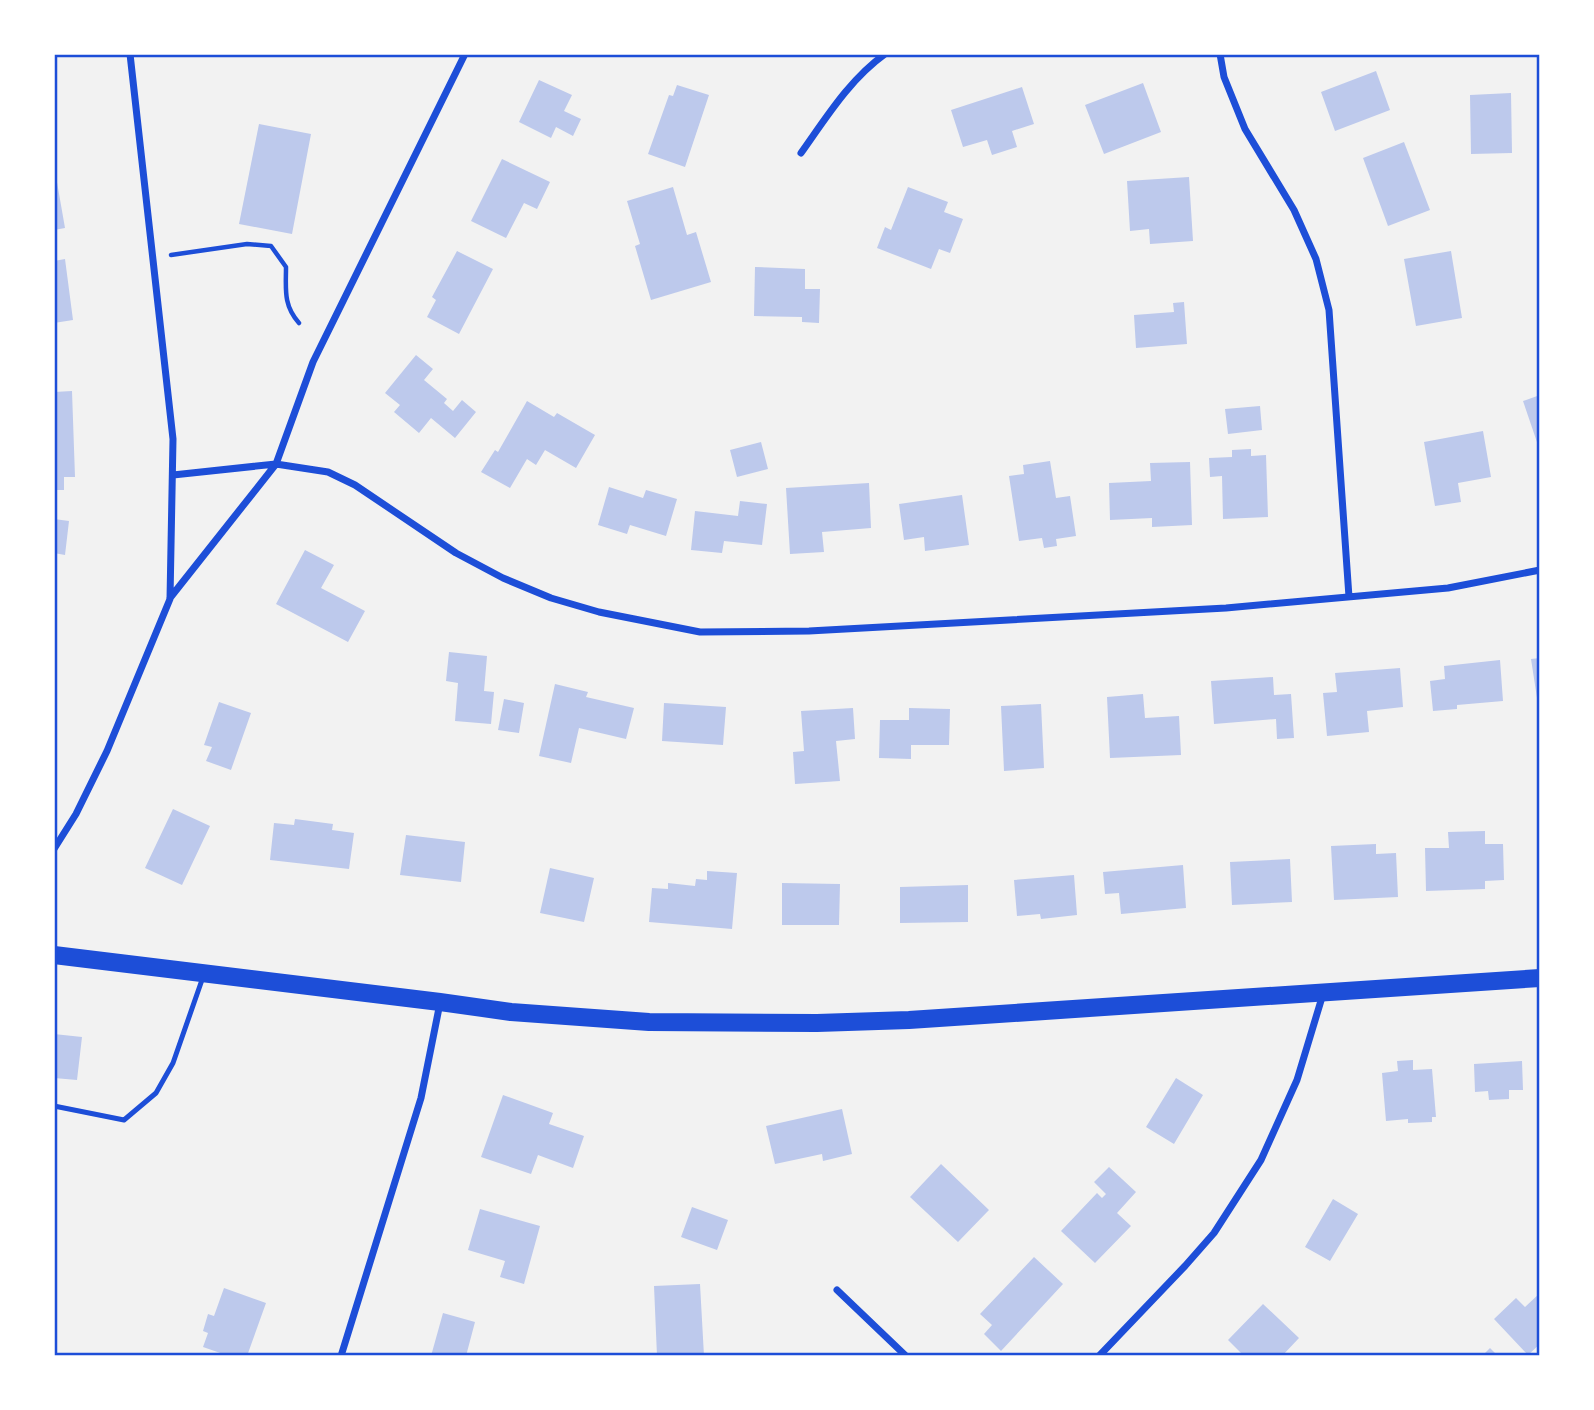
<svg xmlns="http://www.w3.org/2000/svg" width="1594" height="1410" viewBox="0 0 1594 1410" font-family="Arial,sans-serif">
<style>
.building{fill:#bdc9ec}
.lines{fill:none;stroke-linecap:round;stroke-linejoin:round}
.path{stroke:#1d4ed8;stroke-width:4.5}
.service{stroke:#1d4ed8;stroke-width:5}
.minor{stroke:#1d4ed8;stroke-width:7}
.primary{stroke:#1d4ed8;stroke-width:18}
.neatline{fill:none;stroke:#1d4ed8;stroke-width:2.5}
</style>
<rect width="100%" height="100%" fill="#f2f2f2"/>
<path class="building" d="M 1376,71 L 1390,110 L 1335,131 L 1321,92 Z
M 539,80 L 572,95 L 564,111 L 581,119 L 573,136 L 556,127 L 551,138 L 519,122 Z
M 1143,83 L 1161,132 L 1104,154 L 1085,105 Z
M 677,85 L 709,95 L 685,167 L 648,154 L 669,95 L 673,96 Z
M 1022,87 L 1034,124 L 1012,131 L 1017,147 L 992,155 L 987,140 L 963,147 L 951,110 Z
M 1511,93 L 1512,153 L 1471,154 L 1470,95 Z
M 259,124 L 311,134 L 292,234 L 239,224 Z
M 1404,142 L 1430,210 L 1388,226 L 1363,158 Z
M 502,159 L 550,182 L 537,209 L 524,203 L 506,238 L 471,221 Z
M 54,165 L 65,228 L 54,230 Z
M 1189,177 L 1193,241 L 1150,244 L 1149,229 L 1130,231 L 1127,181 Z
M 673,187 L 687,235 L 696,232 L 711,282 L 651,300 L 635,246 L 640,244 L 627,201 Z
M 908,187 L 948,202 L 944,212 L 963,219 L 950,253 L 939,249 L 931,269 L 877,248 L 885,227 L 891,230 Z
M 457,251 L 493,269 L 459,334 L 427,317 L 436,300 L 432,297 Z
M 1451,251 L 1462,318 L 1416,326 L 1404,259 Z
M 65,259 L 73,320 L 54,323 L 54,261 Z
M 755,267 L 805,269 L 805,289 L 820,289 L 819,323 L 802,322 L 802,317 L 754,316 Z
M 1184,302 L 1187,344 L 1136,348 L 1134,315 L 1174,312 L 1173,303 Z
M 416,355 L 433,369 L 424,380 L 447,399 L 444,403 L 453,411 L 462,400 L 476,412 L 455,438 L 431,418 L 419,433 L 394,412 L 400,405 L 385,393 Z
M 72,391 L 75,477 L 64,477 L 64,490 L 54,490 L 54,392 Z
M 1540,395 L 1540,448 L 1539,448 L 1523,401 Z
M 527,401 L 554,417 L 557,413 L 595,435 L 576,468 L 545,450 L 536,465 L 527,459 L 510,488 L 481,472 L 495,450 L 498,452 Z
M 1260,406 L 1262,430 L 1228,434 L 1225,409 Z
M 1483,431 L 1491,477 L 1458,483 L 1461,502 L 1435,506 L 1424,442 Z
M 761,442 L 768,469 L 737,477 L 730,450 Z
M 1251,449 L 1251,456 L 1266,455 L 1268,517 L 1223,519 L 1222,476 L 1210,477 L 1209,458 L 1232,457 L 1232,450 Z
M 1050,461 L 1056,498 L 1070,496 L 1076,536 L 1056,539 L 1057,546 L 1044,548 L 1042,538 L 1019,541 L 1009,476 L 1024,474 L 1023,465 Z
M 1190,462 L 1192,525 L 1152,527 L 1152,518 L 1110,520 L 1109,483 L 1151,481 L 1150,463 Z
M 869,483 L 871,528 L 822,532 L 824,552 L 790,554 L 786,488 Z
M 609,487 L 643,498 L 646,490 L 677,499 L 666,536 L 630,525 L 627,534 L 598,525 Z
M 962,495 L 969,545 L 925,551 L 924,537 L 904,540 L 899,504 Z
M 740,501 L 767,504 L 762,545 L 724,541 L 722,553 L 691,550 L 695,511 L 738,516 Z
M 54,519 L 69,521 L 65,555 L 54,553 Z
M 305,550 L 334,565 L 321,588 L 365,611 L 348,642 L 276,604 Z
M 449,652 L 487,656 L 484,691 L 494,692 L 491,724 L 455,721 L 458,683 L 446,681 Z
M 1540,658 L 1540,698 L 1537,698 L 1531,659 Z
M 1500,660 L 1503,701 L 1457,705 L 1457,709 L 1433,711 L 1430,681 L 1445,679 L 1444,666 Z
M 1400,668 L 1403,707 L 1367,711 L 1369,732 L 1327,736 L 1323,693 L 1337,692 L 1335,673 Z
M 1273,677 L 1274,695 L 1291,694 L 1294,738 L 1277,739 L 1276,719 L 1214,724 L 1211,681 Z
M 555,684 L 588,692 L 586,697 L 634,708 L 626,739 L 579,728 L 571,763 L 539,756 Z
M 1143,694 L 1145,718 L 1179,716 L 1181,755 L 1110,758 L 1107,697 Z
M 504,699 L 524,703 L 519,733 L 498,730 Z
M 219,702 L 251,713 L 231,770 L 206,761 L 212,747 L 204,745 Z
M 664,703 L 726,707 L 723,745 L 662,741 Z
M 1041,704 L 1044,768 L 1004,771 L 1001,706 Z
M 853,708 L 855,739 L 836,741 L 840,781 L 795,784 L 793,752 L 804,751 L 801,711 Z
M 909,708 L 950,709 L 949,745 L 911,745 L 911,759 L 879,758 L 880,720 L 909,720 Z
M 173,809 L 210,826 L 182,885 L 145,868 Z
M 295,819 L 333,824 L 332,830 L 354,833 L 349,869 L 270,860 L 274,823 L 294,825 Z
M 1485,831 L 1485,844 L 1503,844 L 1504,880 L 1485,881 L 1485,889 L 1426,891 L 1425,848 L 1449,848 L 1448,832 Z
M 406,835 L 465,842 L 461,882 L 400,875 Z
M 1376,844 L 1376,854 L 1396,853 L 1398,897 L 1334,900 L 1331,846 Z
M 1290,859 L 1292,902 L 1232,905 L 1230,862 Z
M 1183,865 L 1186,908 L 1121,914 L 1119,893 L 1105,894 L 1103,872 Z
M 550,868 L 594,878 L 584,922 L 540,913 Z
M 707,871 L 737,873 L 732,929 L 649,922 L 652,888 L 668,889 L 668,883 L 695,886 L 696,879 L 707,880 Z
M 1074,875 L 1077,915 L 1041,919 L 1040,914 L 1017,916 L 1014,880 Z
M 782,883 L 840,884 L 839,925 L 782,925 Z
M 968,885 L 968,922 L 900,923 L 900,887 Z
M 54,1034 L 82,1037 L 77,1080 L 54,1078 Z
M 1413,1060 L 1413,1070 L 1432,1069 L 1436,1117 L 1432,1117 L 1432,1122 L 1408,1123 L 1408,1119 L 1386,1121 L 1382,1073 L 1398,1071 L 1397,1061 Z
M 1522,1061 L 1523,1090 L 1509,1090 L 1509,1099 L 1489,1100 L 1488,1091 L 1475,1092 L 1474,1064 Z
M 1176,1078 L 1203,1095 L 1174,1144 L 1146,1127 Z
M 503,1095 L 553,1113 L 549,1124 L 584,1136 L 573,1168 L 538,1155 L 531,1174 L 481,1157 Z
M 842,1109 L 852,1154 L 823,1161 L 822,1154 L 775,1164 L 766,1126 Z
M 941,1164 L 989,1210 L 958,1242 L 910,1197 Z
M 1109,1167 L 1136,1192 L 1117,1213 L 1131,1226 L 1095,1263 L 1061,1231 L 1097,1193 L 1102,1198 L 1106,1194 L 1094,1182 Z
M 1333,1199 L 1358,1214 L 1330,1261 L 1305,1247 Z
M 692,1207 L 728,1220 L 717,1250 L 681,1237 Z
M 480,1209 L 540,1226 L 524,1284 L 500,1277 L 505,1261 L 468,1250 Z
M 1034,1257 L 1063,1284 L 1001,1351 L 984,1334 L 992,1325 L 980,1314 Z
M 700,1284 L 704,1356 L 657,1356 L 654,1286 Z
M 224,1288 L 266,1303 L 247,1356 L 229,1356 L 203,1347 L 208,1333 L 203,1331 L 208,1314 L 214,1316 Z
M 1540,1293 L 1540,1344 L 1528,1355 L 1494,1319 L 1516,1298 L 1525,1307 Z
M 1263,1304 L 1299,1338 L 1282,1356 L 1244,1356 L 1228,1340 Z
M 443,1313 L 475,1322 L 466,1356 L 431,1356 Z
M 1490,1348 L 1498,1356 L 1482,1356 Z"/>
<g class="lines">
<path class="path" d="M 171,255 L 247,244 L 271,246 L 286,267 C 286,289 283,305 299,323"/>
<path class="service" d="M 54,1106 L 124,1120 L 156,1093 L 173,1063 L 203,977"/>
<path class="minor" d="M 1220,54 L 1224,77 L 1245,129 L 1294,210 L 1316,259 L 1329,310 L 1349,597
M 801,153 C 826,118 849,80 885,54
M 173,475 L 276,464 L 328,472 L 355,485 L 456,553 L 503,578 L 551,598 L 599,612 L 700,632 L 809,631 L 1226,608 L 1448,588 L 1540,570
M 170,598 L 276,464 L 313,362 L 465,54
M 54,849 L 76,814 L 107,751 L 170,599 L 173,439 L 130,54
M 837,1290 L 906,1356
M 341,1356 L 421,1098 L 440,1003
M 1099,1356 L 1185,1266 L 1214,1233 L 1261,1160 L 1297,1080 L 1323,994"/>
<path class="primary" d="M 54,955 L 440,1002 L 511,1012 L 649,1022 L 817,1023 L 909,1020 L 1540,978"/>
</g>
<rect width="1594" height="1410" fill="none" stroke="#ffffff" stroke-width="112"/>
<rect x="56" y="56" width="1482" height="1298" class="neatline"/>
</svg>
